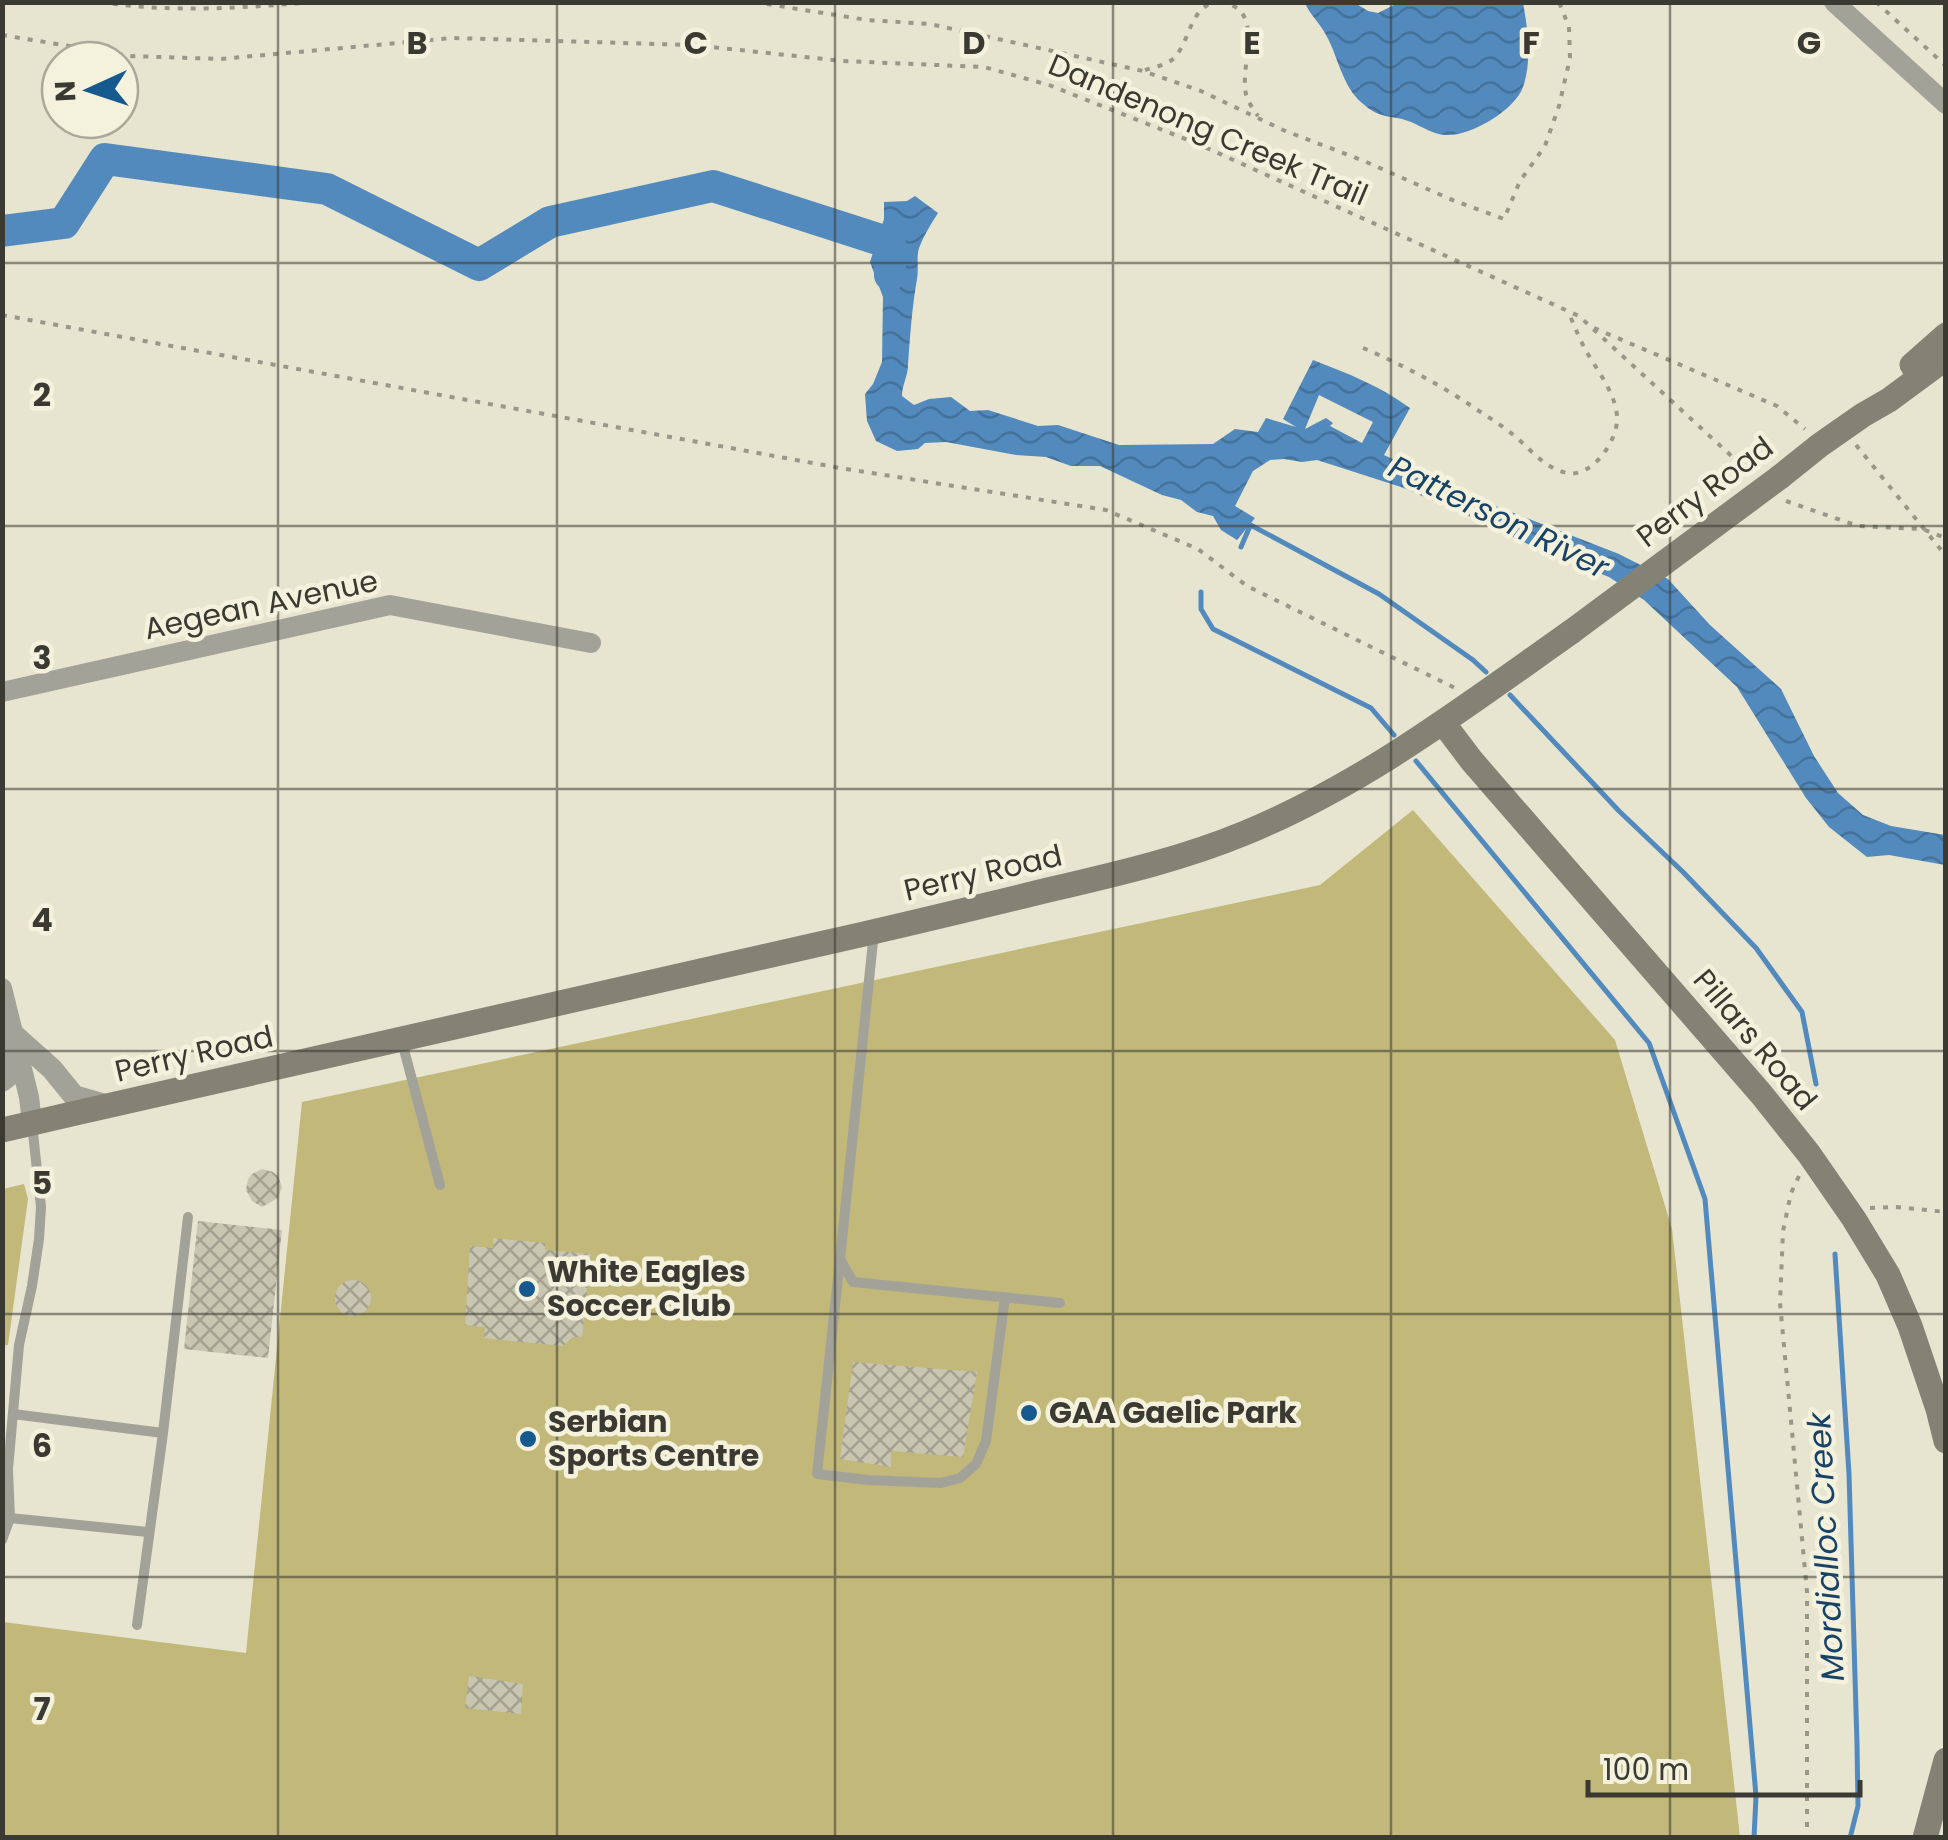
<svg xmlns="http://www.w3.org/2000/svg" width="1948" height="1840" viewBox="0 0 1948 1840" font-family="Poppins,sans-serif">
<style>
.green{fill:#c1b87a}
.water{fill:url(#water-waves);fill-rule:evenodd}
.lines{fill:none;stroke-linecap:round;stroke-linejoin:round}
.stream{stroke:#528abd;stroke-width:5}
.river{stroke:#528abd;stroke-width:32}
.building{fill:url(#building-cross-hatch)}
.path{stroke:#999788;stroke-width:4;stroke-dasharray:5 8;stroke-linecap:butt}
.service{stroke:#a3a299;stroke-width:10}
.minor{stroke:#a3a299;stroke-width:20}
.tertiary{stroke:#a3a299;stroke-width:22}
.secondary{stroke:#838275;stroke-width:25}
.secondary-bridge{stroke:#838275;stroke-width:25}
.grid{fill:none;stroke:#3b3a32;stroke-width:2.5;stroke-opacity:0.55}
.poi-dot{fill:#16598e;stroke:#f4f1dd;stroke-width:4}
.labels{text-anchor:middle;stroke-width:9;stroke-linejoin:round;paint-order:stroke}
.street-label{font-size:30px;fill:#3b3a32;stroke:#f4f1dd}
.poi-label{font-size:30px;font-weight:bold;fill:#3b3a32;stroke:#f4f1dd;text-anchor:start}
.water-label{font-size:32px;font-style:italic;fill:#194366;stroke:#f4f1dd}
.grid-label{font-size:32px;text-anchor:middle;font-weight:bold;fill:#3b3a32;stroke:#f4f1dd;stroke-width:9;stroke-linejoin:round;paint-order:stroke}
</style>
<defs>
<pattern id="water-waves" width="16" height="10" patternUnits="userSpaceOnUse" patternTransform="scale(2.5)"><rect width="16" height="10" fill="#528abd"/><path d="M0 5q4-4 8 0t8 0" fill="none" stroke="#45729a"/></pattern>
<pattern id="building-cross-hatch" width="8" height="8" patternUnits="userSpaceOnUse" patternTransform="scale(2.5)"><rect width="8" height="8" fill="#c8c5b1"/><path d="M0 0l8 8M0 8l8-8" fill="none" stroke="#a4a191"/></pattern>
</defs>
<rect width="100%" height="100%" fill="#e7e4d0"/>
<path class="green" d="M 1413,810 L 1615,1040 L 1672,1229 L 1740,1837 L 3,1838 L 3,1622 L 246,1653 L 302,1102 L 1320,885 Z
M 24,1184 L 28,1199 L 8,1345 L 3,1345 L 3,1189 Z"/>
<path class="water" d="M 1305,3 L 1355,3 L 1368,11 L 1378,13 L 1398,3 L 1523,3 C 1528,29 1532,62 1523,87 C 1515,110 1471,136 1447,135 C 1434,135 1423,127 1411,122 C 1392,114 1382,121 1362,103 C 1342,86 1338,56 1326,35 C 1320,23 1310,15 1305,3 Z
M 915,196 L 938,213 C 931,224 924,235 919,248 C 916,258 919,269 917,279 C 912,307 910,337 908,365 C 908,376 902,385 902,396 L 914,405 L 929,399 L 951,397 L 970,411 L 988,410 L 1038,426 L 1058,425 L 1119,445 L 1213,444 L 1235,429 L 1258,432 L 1266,418 L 1296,427 L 1283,419 L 1313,360 C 1347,373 1380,386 1410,408 L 1384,455 L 1475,498 L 1619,554 L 1668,579 L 1710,625 L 1781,689 L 1814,756 L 1838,793 L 1863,815 L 1891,826 L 1945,835 L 1945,865 L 1889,855 L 1867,857 L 1829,827 L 1806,798 L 1737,687 L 1644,600 L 1609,577 L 1532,546 L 1469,516 L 1401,487 L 1317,460 L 1302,462 L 1284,459 L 1270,460 L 1253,471 L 1235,506 L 1255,518 L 1237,540 L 1221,530 L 1213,516 L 1197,512 L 1181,500 L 1162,495 L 1100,466 L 1071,466 L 1046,457 L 1016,455 L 946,442 L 925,443 L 918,449 L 897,451 L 876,441 L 867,421 L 865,394 L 873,384 L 882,362 L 883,297 L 870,262 L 884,219 L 884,202 L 907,201 ZM 1319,395 L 1373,422 L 1362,443 L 1330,426 L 1333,423 L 1326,418 L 1305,429 Z"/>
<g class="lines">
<path class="stream" d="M 1245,522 L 1379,594 L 1473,660 L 1486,672
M 1241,547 L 1250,526
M 1201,592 L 1201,609 L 1213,629 L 1371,708 L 1394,735
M 1510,695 L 1619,811 L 1683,872 L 1756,948 L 1802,1012 L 1816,1084
M 1416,761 L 1649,1043 L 1705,1199 L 1756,1796 L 1754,1838
M 1835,1254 L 1849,1474 L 1857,1744 L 1858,1806 L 1850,1838"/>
<path class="river" d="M 2,231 L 64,223 L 105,159 L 327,189 L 479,265 L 550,222 L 713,186 L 890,243 L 890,275"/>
</g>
<path class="building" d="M 262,1169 L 273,1172 L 278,1176 L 282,1187 L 278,1198 L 262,1207 L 252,1201 L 246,1190 L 248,1179 L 252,1174 Z
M 198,1221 L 282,1230 L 268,1358 L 184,1349 Z
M 493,1238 L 545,1243 L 545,1250 L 591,1254 L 582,1337 L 573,1337 L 563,1346 L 532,1343 L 484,1338 L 485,1327 L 465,1325 L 470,1246 L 493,1248 Z
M335 1298a18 18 0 1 1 36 0a18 18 0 1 1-36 0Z
M 853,1362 L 977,1372 L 963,1457 L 891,1451 L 891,1467 L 840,1459 Z
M 469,1676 L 523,1684 L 521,1714 L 465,1708 Z"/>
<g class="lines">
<path class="path" d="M 100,2 C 171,13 243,8 314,2
M 754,2 L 867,20 L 930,24 L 1143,71 L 1201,91 L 1283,130 L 1364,161 L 1450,199 L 1504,219 L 1520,181 L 1545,146 L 1559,106 L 1570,58 L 1569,27 L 1559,2
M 1220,2 C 1264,8 1243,56 1245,86 C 1245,98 1251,106 1258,116
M 1876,2 L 1946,66
M 2,35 L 130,56 L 220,59 L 453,38 L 692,45 L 843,61 L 984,67 L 1049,85 L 1198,144 L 1579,316 L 1751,474
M 1145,70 C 1155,67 1167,65 1174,58 C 1191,40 1189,8 1216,2
M 2,315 L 840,468 L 1106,510 L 1198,549 L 1247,586 L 1455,688
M 1594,328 L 1777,406 L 1805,429
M 1363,348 C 1403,365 1443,386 1479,411 C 1490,418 1501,425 1511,433 C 1529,447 1543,468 1567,473 C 1592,478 1619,440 1617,416 C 1615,391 1595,368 1584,347 C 1578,335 1573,323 1568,311
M 1856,445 L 1946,556
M 1786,501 L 1858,526 L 1922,529 L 1946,538
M 1799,1176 L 1791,1193 L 1783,1231 L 1780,1303 L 1807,1592 L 1807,1838
M 1870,1208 L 1896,1207 L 1946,1212"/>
<path class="service" d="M 874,932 L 840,1259 L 853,1282 L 1060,1303
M 402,1042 L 440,1185
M 840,1259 L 817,1474 L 868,1480 L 941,1483 L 960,1478 L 976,1464 L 986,1441 L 1005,1297
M 13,1414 L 163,1433
M 10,1518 L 148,1532
M 2,1540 L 10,1518 L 8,1469 L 19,1345 L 32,1286 L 39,1239 L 41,1207 L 32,1124
M 137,1625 L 163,1433 L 188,1217"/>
<path class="minor" d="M 1834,2 L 1946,104
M 2,692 L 390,605 L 591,643
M 2,988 L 29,1097 L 32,1123"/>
<path class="tertiary" d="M 14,1035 L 52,1069 L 74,1096 L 109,1106
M 2,1081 L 7,1077 L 14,1035"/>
<path class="secondary" d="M 1912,365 L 1946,335
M 1780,477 L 1820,445 L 1863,415 L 1889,400 L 1946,358
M 1444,724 L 1472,761 L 1762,1095 L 1809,1154 L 1854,1219 L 1888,1275 L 1910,1326 L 1938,1409 L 1946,1441
M 2,1130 C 279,1066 557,1006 833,941 C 904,925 974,908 1044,891 C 1112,875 1180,860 1245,833 C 1364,784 1466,706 1571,632
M 1925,1838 L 1946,1760"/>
<path class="secondary-bridge" d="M 1571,632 L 1780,477"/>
</g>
<path class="grid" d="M 278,2 L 278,1838M 557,2 L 557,1838M 835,2 L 835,1838M 1113,2 L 1113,1838M 1391,2 L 1391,1838M 1670,2 L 1670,1838M 2,263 L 1946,263M 2,526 L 1946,526M 2,789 L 1946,789M 2,1051 L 1946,1051M 2,1314 L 1946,1314M 2,1577 L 1946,1577"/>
<g class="poi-dot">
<circle cx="527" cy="1289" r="10"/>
<circle cx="1029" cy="1413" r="10"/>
<circle cx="528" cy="1439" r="10"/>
</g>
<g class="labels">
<g class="street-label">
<text transform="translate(1208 130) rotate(23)" y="10">Dandenong Creek Trail</text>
<text transform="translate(1705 492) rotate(-37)" y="10">Perry Road</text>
<text transform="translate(261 605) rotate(-12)" y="10">Aegean Avenue</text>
<text transform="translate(983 873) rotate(-13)" y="10">Perry Road</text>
<text transform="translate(1755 1040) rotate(50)" y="10">Pillars Road</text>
<text transform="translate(194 1054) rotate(-13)" y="10">Perry Road</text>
</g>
<g class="poi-label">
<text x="547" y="1282">White Eagles<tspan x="547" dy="34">Soccer Club</tspan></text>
<text x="1049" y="1423">GAA Gaelic Park</text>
<text x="548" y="1432">Serbian<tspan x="548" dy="34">Sports Centre</tspan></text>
</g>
<g class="water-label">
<text transform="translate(1499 517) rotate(26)" y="11">Patterson River</text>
<text transform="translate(1826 1547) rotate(-93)" y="11">Mordialloc Creek</text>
</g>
</g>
<g class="grid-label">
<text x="417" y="54">B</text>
<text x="696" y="54">C</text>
<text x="974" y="54">D</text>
<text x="1252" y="54">E</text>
<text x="1531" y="54">F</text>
<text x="1809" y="54">G</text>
<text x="42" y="406">2</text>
<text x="42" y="669">3</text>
<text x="42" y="931">4</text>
<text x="42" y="1194">5</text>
<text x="42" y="1457">6</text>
<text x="42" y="1720">7</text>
</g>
<rect width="1948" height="1840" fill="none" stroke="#3b3a32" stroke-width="10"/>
<g transform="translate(90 90) rotate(267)"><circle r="48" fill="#f4f1dd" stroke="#aaa899" stroke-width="2.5"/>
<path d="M0-8L18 38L0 25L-18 38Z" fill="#16598e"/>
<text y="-15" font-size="28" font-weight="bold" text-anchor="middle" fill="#3b3a32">N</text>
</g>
<path d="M1588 1780v15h272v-15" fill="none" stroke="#3b3a32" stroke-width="5"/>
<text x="1603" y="1780" font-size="30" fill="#3b3a32" stroke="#f4f1dd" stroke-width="8" paint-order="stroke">100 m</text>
</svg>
